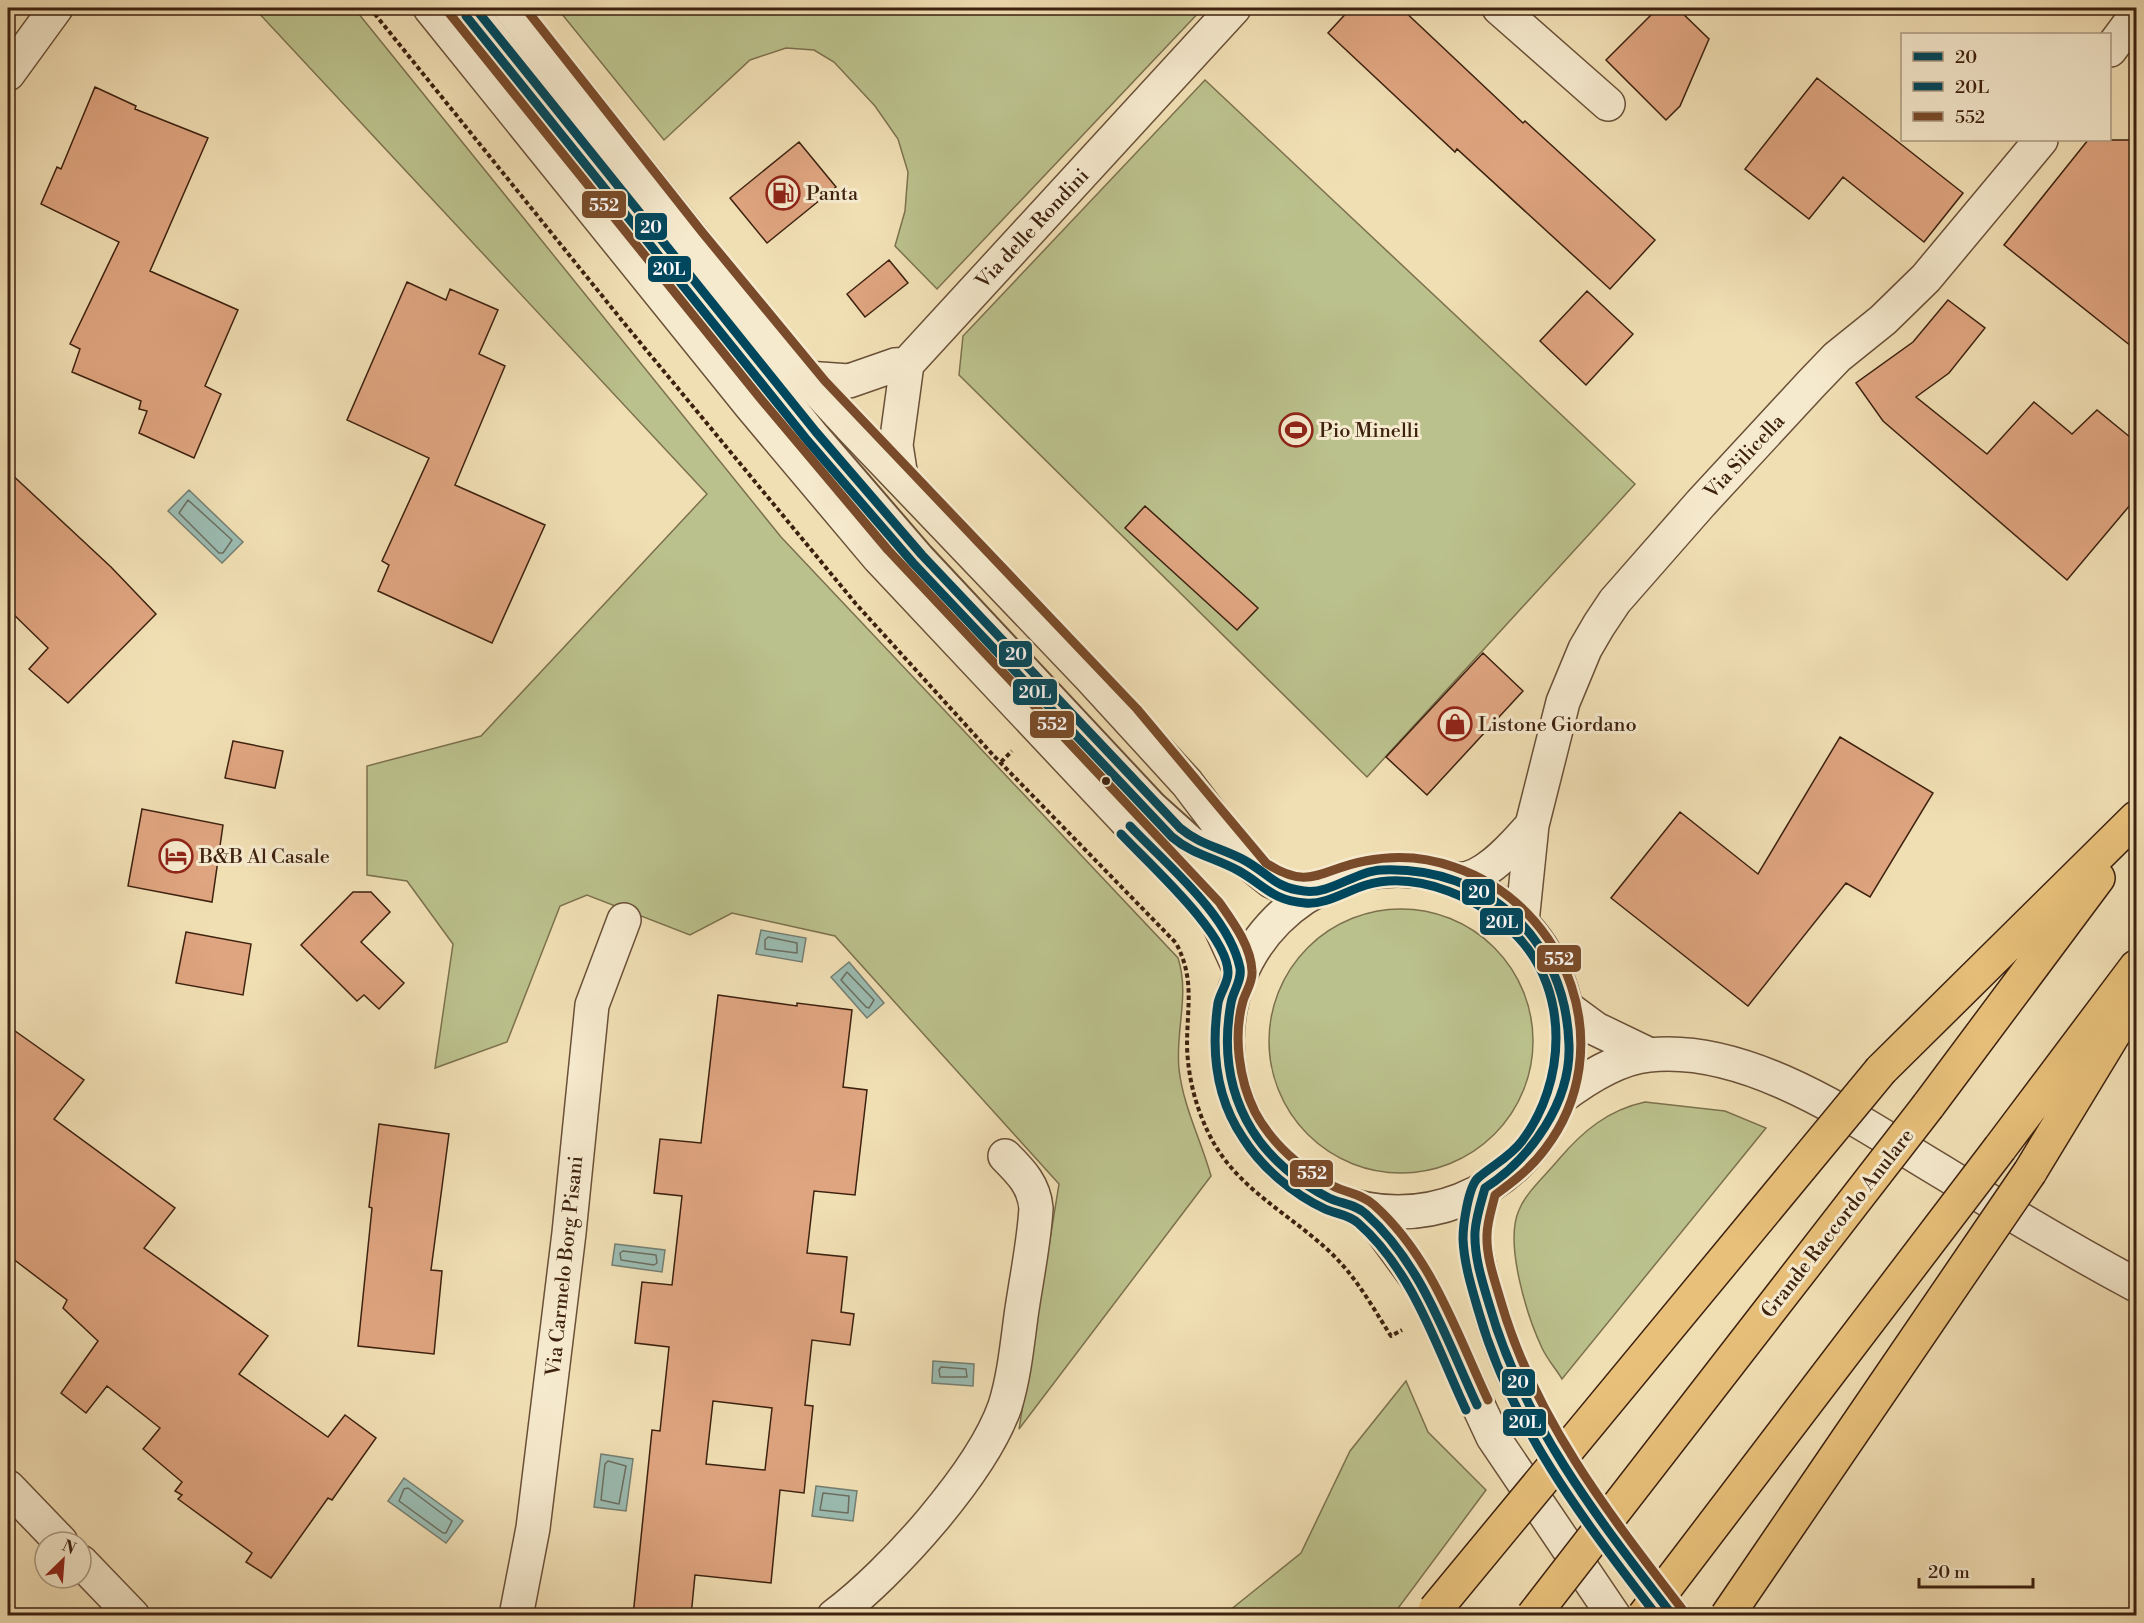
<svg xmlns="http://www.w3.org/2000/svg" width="2144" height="1623" viewBox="0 0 2144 1623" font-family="'Libre Bodoni',serif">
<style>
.green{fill:#bbc18c;stroke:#7c714e;stroke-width:1.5}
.water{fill:#9bbcb2;stroke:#757e71;stroke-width:1.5}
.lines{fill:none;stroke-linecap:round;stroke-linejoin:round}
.shore{stroke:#6c6e60;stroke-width:1.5}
.building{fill:#dfa580;stroke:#3d210f;stroke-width:1.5;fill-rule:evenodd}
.service-casing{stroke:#6a5038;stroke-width:26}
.minor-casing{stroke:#6a5038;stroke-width:36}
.tertiary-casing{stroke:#6a5038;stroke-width:36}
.motorway-casing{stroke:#3d210f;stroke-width:36}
.path{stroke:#3d210f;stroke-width:4;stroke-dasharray:4.5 3;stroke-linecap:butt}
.service{stroke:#f6eace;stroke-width:22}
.minor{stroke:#f6eace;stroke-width:33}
.tertiary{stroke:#f6eace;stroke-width:33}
.motorway{stroke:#e8c07a;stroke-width:33}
.motorway-bridge-casing{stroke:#3d210f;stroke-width:36;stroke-linecap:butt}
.motorway-bridge{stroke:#e8c07a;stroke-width:33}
.bus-1-casing{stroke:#f6eace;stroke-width:14}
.bus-2-casing{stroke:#f6eace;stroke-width:14}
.bus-3-casing{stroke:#f6eace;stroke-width:14}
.bus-1{stroke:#00475d;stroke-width:9}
.bus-2{stroke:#00475d;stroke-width:9}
.bus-3{stroke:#7a4b2a;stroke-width:9}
.bus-dot{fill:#3d210f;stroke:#f6eace;stroke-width:2}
.labels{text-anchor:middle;stroke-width:6;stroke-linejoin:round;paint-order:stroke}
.poi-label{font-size:20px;fill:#3d210f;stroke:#f6eace;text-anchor:start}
.street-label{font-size:20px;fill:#3d210f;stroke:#f6eace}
.line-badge{stroke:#f6eace;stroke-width:2}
.badge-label{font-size:16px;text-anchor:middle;font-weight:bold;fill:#fff}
</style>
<rect width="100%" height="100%" fill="#f1dfb4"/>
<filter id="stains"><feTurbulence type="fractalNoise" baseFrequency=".00333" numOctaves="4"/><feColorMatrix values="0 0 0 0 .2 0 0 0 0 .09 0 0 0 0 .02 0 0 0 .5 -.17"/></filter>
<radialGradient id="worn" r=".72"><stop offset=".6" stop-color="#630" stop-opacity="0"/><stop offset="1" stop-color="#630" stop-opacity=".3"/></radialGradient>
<path class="green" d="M 254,8 L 354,8 L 781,537 L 1178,958 C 1190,995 1175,1031 1179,1069 C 1183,1106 1201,1140 1211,1176 L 1019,1429 L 1059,1184 L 835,936 L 732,913 L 690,935 L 587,895 L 560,906 L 507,1042 L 435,1068 L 453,944 L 407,881 L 367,875 L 367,766 L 481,736 L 707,494 Z
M 557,8 L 1203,8 L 937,289 L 895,246 L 905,211 L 908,172 L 898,139 L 875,106 L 834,62 L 814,50 L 786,48 L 750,60 L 664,140 Z
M 1205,80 L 1635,484 L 1367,777 L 959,375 L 963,336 Z
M1269 1041a132 132 0 1 1 264 0a132 132 0 1 1-264 0Z
M 1645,1102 L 1725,1111 L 1766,1128 L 1562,1379 C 1556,1369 1547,1359 1542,1348 C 1527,1316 1504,1243 1519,1210 C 1527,1191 1546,1175 1559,1159 C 1583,1131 1608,1110 1645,1102 Z
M 1406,1381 L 1428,1432 L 1486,1490 L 1393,1615 L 1224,1615 L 1301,1553 L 1350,1451 Z"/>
<path class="water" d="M 189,490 L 243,542 L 222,563 L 168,511 Z
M 761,930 L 806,938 L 802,962 L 756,954 Z
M 849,962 L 884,1003 L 867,1018 L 831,977 Z
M 615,1244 L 665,1250 L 662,1272 L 612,1265 Z
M 933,1361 L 974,1364 L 973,1386 L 932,1383 Z
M 601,1454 L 633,1459 L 626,1511 L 594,1507 Z
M 404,1478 L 463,1521 L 446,1543 L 388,1501 Z
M 816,1486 L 857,1491 L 853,1521 L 812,1516 Z"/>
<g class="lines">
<path class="shore" d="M 188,500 L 232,540 L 223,553 L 219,553 L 179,513 Z
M 768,937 L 797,943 L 797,953 L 765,949 L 765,940 Z
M 847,972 L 874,1000 L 869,1008 L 866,1007 L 841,980 Z
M 623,1251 L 656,1255 L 657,1263 L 654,1265 L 621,1260 L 620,1253 Z
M 941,1367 L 966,1369 L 967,1377 L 940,1377 L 939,1370 Z
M 608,1461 L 626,1466 L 619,1504 L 601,1500 L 605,1464 Z
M 408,1488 L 452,1521 L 446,1533 L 443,1533 L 399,1501 L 404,1489 Z
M 823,1493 L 849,1496 L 848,1513 L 820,1510 Z"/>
</g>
<path class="building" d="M 1351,8 L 1401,8 L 1523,123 L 1525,121 L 1655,240 L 1610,289 L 1457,149 L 1455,152 L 1328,33 Z
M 1658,8 L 1677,8 L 1709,39 L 1680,106 L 1666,120 L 1606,60 Z
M 1817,78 L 1963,193 L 1924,242 L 1843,177 L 1809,219 L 1745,169 Z
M 95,87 L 136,106 L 135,109 L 208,138 L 150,271 L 238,310 L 205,386 L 221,394 L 194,458 L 139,433 L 147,411 L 139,409 L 141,401 L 72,372 L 80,349 L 70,344 L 119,242 L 41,204 L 57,167 L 61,169 Z
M 2088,140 L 2136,140 L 2136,350 L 2004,245 Z
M 799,142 L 836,187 L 767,243 L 730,198 Z
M 889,260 L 908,283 L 865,317 L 847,294 Z
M 407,282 L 446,300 L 450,289 L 498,310 L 479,354 L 505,366 L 455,485 L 545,525 L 492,643 L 378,591 L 389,565 L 382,561 L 429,458 L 347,420 Z
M 1587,291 L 1633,334 L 1586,385 L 1540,341 Z
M 1948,300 L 1985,328 L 1949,373 L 1916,397 L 1987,454 L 2034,402 L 2072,434 L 2097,410 L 2136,442 L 2136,498 L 2067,580 L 1883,421 L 1856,383 L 1913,342 Z
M 8,471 L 111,567 L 156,614 L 68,703 L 29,669 L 48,648 L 8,609 Z
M 1145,506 L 1258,608 L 1237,630 L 1125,528 Z
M 1483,653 L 1523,691 L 1427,795 L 1386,757 Z
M 1840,737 L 1933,793 L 1870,897 L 1846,883 L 1748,1006 L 1611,898 L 1680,812 L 1758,874 Z
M 233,741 L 283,751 L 275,788 L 225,778 Z
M 142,809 L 223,825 L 212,902 L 128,886 Z
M 353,892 L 371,892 L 390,912 L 361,942 L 404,983 L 379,1009 L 364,995 L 357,1001 L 301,945 Z
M 186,932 L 251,944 L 243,995 L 176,983 Z
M 718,995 L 797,1006 L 797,1003 L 852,1010 L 843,1087 L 867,1090 L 855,1195 L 814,1191 L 807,1253 L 847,1257 L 841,1312 L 854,1314 L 850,1345 L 812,1340 L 805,1405 L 813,1406 L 804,1493 L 780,1490 L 771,1583 L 695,1575 L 691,1616 L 633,1616 L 652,1430 L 660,1431 L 669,1347 L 635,1343 L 642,1282 L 672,1285 L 682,1196 L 654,1193 L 660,1139 L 701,1143 ZM 713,1401 L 772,1408 L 765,1470 L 706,1464 Z
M 8,1026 L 84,1080 L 54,1119 L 175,1208 L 144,1248 L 268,1336 L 239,1374 L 328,1437 L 345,1415 L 376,1438 L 332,1500 L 328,1498 L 271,1578 L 246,1562 L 252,1553 L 178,1499 L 182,1495 L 175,1491 L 182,1482 L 143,1449 L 160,1428 L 107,1386 L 86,1413 L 61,1393 L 98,1341 L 63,1308 L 67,1300 L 8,1255 Z
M 379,1124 L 449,1134 L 431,1270 L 442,1271 L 434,1354 L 358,1346 L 372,1208 L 369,1207 Z"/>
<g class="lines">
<defs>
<path id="service" d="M 475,8 L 816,432 L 922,555 L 1155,804 L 1194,839 L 1245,860"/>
<path id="minor" d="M 1499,8 L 1608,104
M 8,74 L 56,8
M 806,378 L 849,381 L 895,365 L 907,364
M 901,477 L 896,445 L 907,364 L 1234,8
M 1566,1007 L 1596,1029 L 1648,1054
M 1560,1098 C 1585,1079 1617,1058 1649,1055 C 1751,1044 1861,1124 1944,1173 C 2007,1212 2071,1250 2136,1285
M 8,1487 L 61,1542
M 81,1562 L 133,1616
M 516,1616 L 533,1528 L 569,1233 L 592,1005 L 624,920
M 834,1616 C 891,1574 982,1472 1005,1406 C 1014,1377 1017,1346 1021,1316 C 1026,1280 1034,1244 1036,1208 C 1034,1185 1021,1172 1005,1156"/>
<path id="tertiary" d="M 430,8 L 751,406 L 879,558 L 1209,909 L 1218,922 L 1241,972
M 510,8 L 706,255 L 806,378 L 854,430 L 1090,677 L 1187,783 L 1246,861 L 1271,881 L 1288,889 L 1313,892
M 2110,50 L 2136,15
M1227 1041a171 171 0 1 1 342 0a171 171 0 1 1-342 0Z
M 1451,878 C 1480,887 1515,844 1532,825
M 1522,922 L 1532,825 L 1563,702 L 1585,649 L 1599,625 L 1615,601 L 1701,503 L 1812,383 L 1837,357 L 1883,320 L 1926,278 L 2041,140
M 1485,1188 C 1481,1203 1476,1218 1475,1233 C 1474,1252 1481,1272 1485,1291 C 1514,1416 1596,1516 1673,1616
M 1357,1207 L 1379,1227 L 1423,1287 L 1493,1437 L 1614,1616"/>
<path id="motorway" d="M 1881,1070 L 2136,818
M 1928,1106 L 2098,878
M 2000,1148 L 2136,967
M 2030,1172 L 2135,999"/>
</defs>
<use href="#service" class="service-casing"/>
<use href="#minor" class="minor-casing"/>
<use href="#tertiary" class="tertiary-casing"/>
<use href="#motorway" class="motorway-casing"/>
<path class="path" d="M 370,8 L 624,323 L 856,604 L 993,755 L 1176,943 C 1195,979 1187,1006 1187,1046 C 1188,1078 1196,1109 1211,1138 C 1238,1190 1292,1215 1332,1254 C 1357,1278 1373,1308 1391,1336 L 1402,1330
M 1001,762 L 1012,751"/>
<use href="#service" class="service"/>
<use href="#minor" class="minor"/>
<use href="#tertiary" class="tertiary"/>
<use href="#motorway" class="motorway"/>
<defs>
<path id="motorway-bridge" d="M 1435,1610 L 1881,1070
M 1533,1616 L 1928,1106
M 1644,1616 L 2000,1148
M 1727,1616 L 2030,1172"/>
</defs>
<use href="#motorway-bridge" class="motorway-bridge-casing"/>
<use href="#motorway-bridge" class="motorway-bridge"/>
<defs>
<path id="bus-1" d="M 475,8 L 816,432 L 922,555 L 1180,828 C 1200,845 1222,848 1244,860 C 1268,873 1275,888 1304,891 C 1330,895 1355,871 1382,870 C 1488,866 1566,940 1569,1045 C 1571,1102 1531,1158 1485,1188 C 1481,1202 1476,1217 1475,1232 C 1474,1256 1482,1281 1489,1304 C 1523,1423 1598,1519 1673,1616
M 1130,826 C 1166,864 1229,915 1240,968 C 1242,981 1233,991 1231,1003 C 1223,1047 1228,1091 1252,1130 C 1269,1158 1299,1183 1329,1198 C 1342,1204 1355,1204 1366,1214 C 1422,1264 1446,1339 1477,1405"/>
<path id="bus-2" d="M 466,16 L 807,440 L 913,563 L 1172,837 C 1193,855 1216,858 1239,871 C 1264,885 1273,901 1305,903 C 1326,905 1346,891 1366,885 C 1418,870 1483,899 1518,937 C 1570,992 1566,1083 1522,1141 C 1510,1157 1493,1165 1478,1178 C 1468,1187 1463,1226 1463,1239 C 1464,1264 1472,1289 1479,1313 C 1512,1428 1585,1522 1657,1616
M 1121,834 C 1147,862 1229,935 1228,973 C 1228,983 1220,993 1218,1003 C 1211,1050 1216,1098 1243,1138 C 1262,1168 1293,1194 1325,1209 C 1336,1214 1348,1214 1358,1223 C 1413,1271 1436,1346 1466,1410"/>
<path id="bus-3" d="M 445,8 L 760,398 L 888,550 L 1219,902 C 1233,922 1251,946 1252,971 C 1253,982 1246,991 1243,1001 C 1233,1036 1239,1080 1255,1112 C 1272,1144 1302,1170 1333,1186 C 1347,1193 1362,1194 1374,1205 C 1432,1257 1456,1332 1488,1400
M 525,8 L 702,232 L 825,381 L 1137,709 L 1266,863 C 1310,892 1321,869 1365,861 C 1394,855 1426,857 1454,867 C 1569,906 1621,1050 1545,1149 C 1531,1168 1514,1181 1495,1195 C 1492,1208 1487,1222 1487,1235 C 1486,1257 1495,1281 1501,1302 C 1535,1419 1609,1514 1682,1609"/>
</defs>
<use href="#bus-1" class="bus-1-casing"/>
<use href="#bus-2" class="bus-2-casing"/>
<use href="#bus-3" class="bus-3-casing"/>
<use href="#bus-1" class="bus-1"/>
<use href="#bus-2" class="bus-2"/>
<use href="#bus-3" class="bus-3"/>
</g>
<defs>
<symbol id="fuel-ring" viewBox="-11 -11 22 22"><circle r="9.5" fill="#f6eace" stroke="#8f2418" stroke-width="1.5"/><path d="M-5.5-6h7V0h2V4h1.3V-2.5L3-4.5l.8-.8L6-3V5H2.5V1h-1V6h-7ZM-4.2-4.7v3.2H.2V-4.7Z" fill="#8f2418"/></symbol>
<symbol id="stadium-ring" viewBox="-11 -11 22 22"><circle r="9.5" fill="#f6eace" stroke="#8f2418" stroke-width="1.5"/><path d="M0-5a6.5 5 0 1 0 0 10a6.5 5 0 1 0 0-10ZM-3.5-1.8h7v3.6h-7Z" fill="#8f2418"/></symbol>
<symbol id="shop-ring" viewBox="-11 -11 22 22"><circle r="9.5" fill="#f6eace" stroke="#8f2418" stroke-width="1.5"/><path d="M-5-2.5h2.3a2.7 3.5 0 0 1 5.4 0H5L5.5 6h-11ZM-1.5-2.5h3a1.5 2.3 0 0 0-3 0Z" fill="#8f2418"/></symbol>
<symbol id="hotel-ring" viewBox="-11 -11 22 22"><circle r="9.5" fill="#f6eace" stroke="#8f2418" stroke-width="1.5"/><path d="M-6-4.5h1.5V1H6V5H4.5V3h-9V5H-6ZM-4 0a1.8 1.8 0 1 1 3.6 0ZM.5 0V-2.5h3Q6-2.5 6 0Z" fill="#8f2418"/></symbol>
</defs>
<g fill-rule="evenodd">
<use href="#fuel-ring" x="764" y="174" width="38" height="38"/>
<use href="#stadium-ring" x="1277" y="411" width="38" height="38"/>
<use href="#shop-ring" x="1436" y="705" width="38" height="38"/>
<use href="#hotel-ring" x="157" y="837" width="38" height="38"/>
</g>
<circle class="bus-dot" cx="1106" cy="781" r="5"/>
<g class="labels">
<g class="poi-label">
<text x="806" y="200">Panta</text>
<text x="1319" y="437">Pio Minelli</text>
<text x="1478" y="731">Listone Giordano</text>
<text x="199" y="863">B&amp;B Al Casale</text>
</g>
<g class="street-label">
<text transform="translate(1032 228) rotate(-47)" y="7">Via delle Rondini</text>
<text transform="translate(1744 456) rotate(-47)" y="7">Via Silicella</text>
<text transform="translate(1837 1223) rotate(-52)" y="7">Grande Raccordo Anulare</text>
<text transform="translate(564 1266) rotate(-84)" y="7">Via Carmelo Borg Pisani</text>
</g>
</g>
<g class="line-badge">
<rect x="581" y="190" width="46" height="29" rx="6" fill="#7a4b2a"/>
<rect x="634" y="212" width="34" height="29" rx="6" fill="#00475d"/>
<rect x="647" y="255" width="45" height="28" rx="6" fill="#00475d"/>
<rect x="998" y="640" width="35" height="28" rx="6" fill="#00475d"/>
<rect x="1012" y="678" width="46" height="28" rx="6" fill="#00475d"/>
<rect x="1029" y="710" width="46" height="29" rx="6" fill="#7a4b2a"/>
<rect x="1461" y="878" width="35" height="28" rx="6" fill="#00475d"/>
<rect x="1479" y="907" width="45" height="29" rx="6" fill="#00475d"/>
<rect x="1536" y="944" width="46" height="29" rx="6" fill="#7a4b2a"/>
<rect x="1289" y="1159" width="45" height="29" rx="6" fill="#7a4b2a"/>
<rect x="1501" y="1368" width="35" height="29" rx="6" fill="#00475d"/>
<rect x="1502" y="1408" width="45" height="29" rx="6" fill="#00475d"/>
</g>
<g class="badge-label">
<text x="604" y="211">552</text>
<text x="651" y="233">20</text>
<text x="669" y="275">20L</text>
<text x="1016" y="660">20</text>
<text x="1035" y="698">20L</text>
<text x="1052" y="730">552</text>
<text x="1479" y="898">20</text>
<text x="1502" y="928">20L</text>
<text x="1559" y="965">552</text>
<text x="1312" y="1179">552</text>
<text x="1518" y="1388">20</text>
<text x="1525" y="1428">20L</text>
</g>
<rect width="2144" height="1623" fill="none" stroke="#f1dfb4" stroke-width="30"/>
<rect x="9" y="9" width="2126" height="1605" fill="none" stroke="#3d210f" stroke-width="3"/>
<rect x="15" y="15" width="2114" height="1593" fill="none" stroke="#3d210f" stroke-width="1.5"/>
<rect x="1901" y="33" width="210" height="108" fill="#f6eace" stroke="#ac9a82" stroke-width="1.5"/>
<rect x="1913" y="52" width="30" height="9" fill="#00475d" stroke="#ac9a82" stroke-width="1.5"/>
<text x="1955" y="63" font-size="18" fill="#3d210f">20</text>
<rect x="1913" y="82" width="30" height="9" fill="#00475d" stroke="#ac9a82" stroke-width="1.5"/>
<text x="1955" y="93" font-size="18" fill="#3d210f">20L</text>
<rect x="1913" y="112" width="30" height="9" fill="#7a4b2a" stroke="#ac9a82" stroke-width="1.5"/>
<text x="1955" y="123" font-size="18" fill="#3d210f">552</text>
<g transform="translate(63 1560) rotate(25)"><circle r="28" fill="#f6eace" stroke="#ac9a82" stroke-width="1.5"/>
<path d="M0-4.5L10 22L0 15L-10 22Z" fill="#8f2418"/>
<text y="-9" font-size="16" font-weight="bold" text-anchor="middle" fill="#3d210f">N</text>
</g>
<path d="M1919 1578v9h114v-9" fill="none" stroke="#3d210f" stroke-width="3"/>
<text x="1928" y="1578" font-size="18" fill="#3d210f" stroke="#f6eace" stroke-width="4.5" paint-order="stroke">20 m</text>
<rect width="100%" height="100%" filter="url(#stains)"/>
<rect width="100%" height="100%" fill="url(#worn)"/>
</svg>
